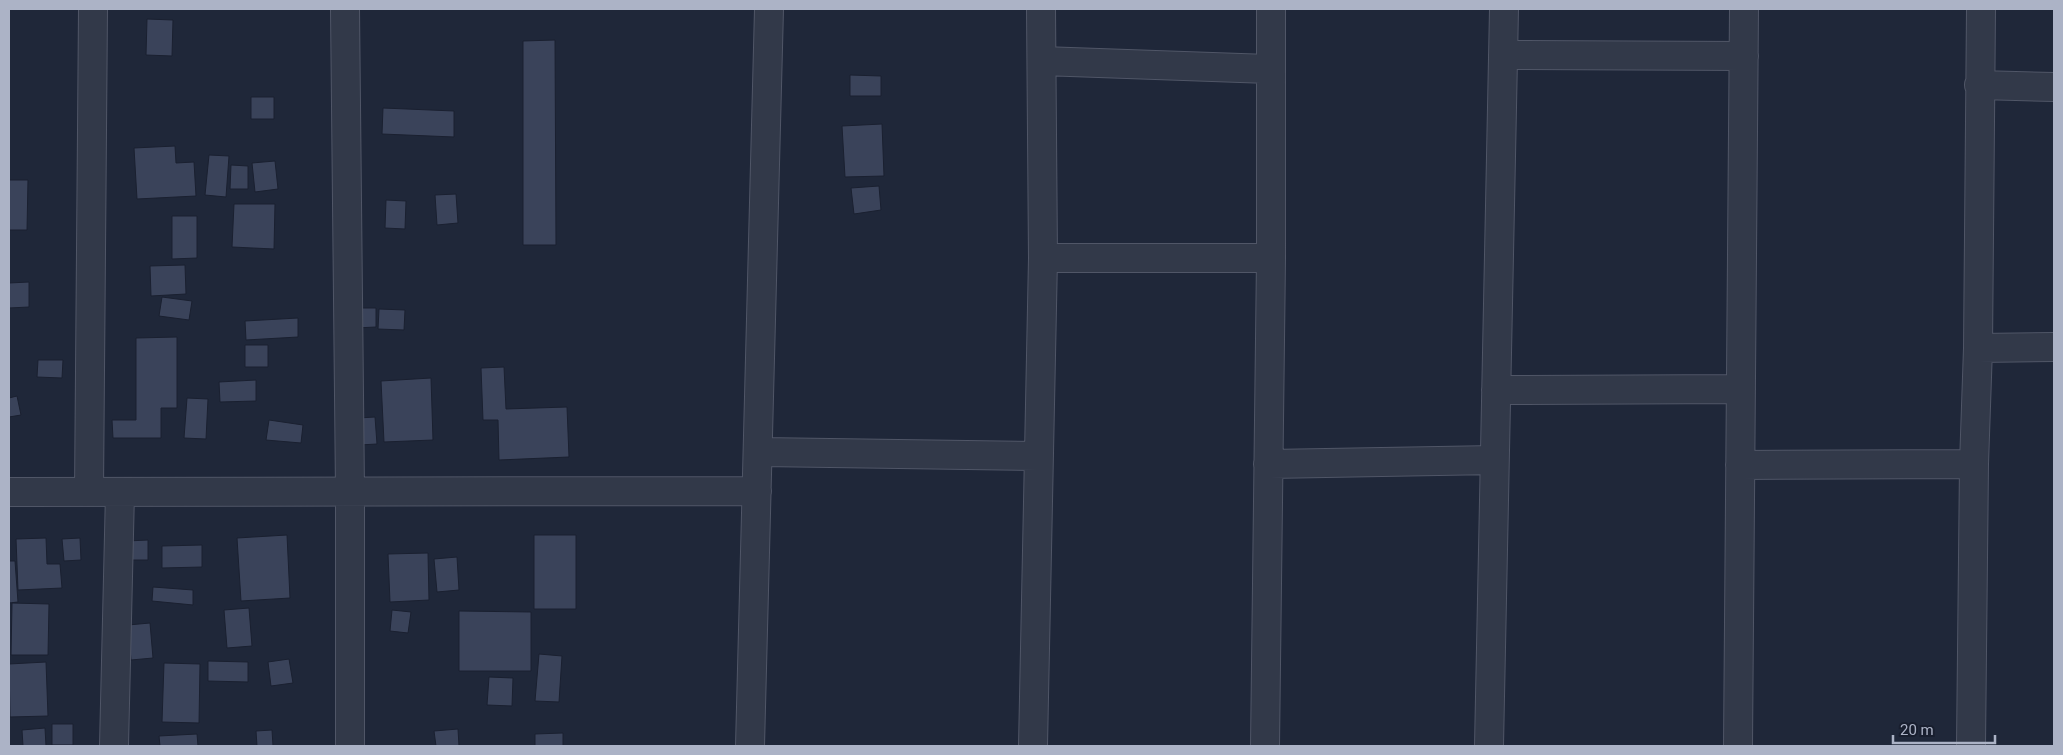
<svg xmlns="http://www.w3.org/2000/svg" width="2063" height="755" viewBox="0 0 2063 755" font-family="Roboto,sans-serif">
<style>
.building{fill:#3a435a;stroke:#1a2030}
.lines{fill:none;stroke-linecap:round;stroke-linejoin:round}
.minor-casing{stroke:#505667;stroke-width:30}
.minor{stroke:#323949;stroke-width:28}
</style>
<rect width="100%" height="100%" fill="#1f2739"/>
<path class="building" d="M 147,19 L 173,20 L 172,56 L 146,55 Z
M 555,40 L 556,245 L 523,245 L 523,41 Z
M 850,75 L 881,76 L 881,96 L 850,96 Z
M 251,97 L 274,97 L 274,119 L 251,119 Z
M 383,108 L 454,111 L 454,137 L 382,134 Z
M 882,124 L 884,176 L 845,177 L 842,126 Z
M 175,146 L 176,163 L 194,162 L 196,196 L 137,199 L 134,148 Z
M 209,155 L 229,156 L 226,197 L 205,195 Z
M 275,161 L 278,189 L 255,192 L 252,163 Z
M 231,165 L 248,166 L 248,189 L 230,189 Z
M 9,180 L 28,180 L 27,230 L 9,230 Z
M 879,186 L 881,210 L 854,214 L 851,188 Z
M 456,194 L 458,223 L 437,225 L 435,195 Z
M 386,200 L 406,201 L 405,229 L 385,228 Z
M 234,204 L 275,204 L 274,249 L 232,247 Z
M 172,216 L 197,216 L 197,258 L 172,259 Z
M 185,265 L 186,294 L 151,296 L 150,266 Z
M 29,282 L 29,307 L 9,308 L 9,283 Z
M 162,297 L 192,301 L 189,320 L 159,316 Z
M 355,308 L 376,308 L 376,327 L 355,328 Z
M 379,309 L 405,310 L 404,330 L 378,329 Z
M 298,318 L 298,337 L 246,340 L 245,321 Z
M 177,337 L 177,408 L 161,408 L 161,438 L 113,438 L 112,420 L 136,420 L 136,338 Z
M 245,345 L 268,345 L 268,367 L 245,367 Z
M 38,360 L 63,360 L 62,378 L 37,377 Z
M 504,367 L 506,409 L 567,407 L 569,457 L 499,460 L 498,420 L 483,420 L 481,368 Z
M 431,378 L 433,440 L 384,442 L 381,381 Z
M 256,380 L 256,401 L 220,402 L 219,382 Z
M 17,396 L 21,415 L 9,417 L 9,398 Z
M 187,398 L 208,399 L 206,439 L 184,438 Z
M 375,417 L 377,444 L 359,445 L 358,418 Z
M 269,420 L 303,425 L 301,443 L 266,440 Z
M 287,535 L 290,598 L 241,601 L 237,538 Z
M 534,535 L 576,535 L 576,609 L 534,609 Z
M 46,538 L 47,564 L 60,564 L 62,588 L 18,590 L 16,539 Z
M 80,538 L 81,560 L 64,561 L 62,539 Z
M 148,540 L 148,560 L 127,560 L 127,541 Z
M 202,545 L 202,567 L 162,568 L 162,546 Z
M 428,553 L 429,600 L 390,602 L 388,554 Z
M 457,557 L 459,590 L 437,592 L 434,559 Z
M 9,561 L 15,561 L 18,602 L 9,603 Z
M 153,587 L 193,590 L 193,605 L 152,601 Z
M 12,603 L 49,604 L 48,655 L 11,655 Z
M 249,608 L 252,646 L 227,648 L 224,610 Z
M 392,610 L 411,612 L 408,633 L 390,631 Z
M 459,611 L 531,612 L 531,671 L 459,671 Z
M 150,623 L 153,658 L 131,660 L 128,625 Z
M 539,654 L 562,656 L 559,702 L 535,701 Z
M 289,659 L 293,683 L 271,686 L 268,662 Z
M 208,661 L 248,662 L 248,682 L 208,681 Z
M 46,662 L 48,716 L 10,717 L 9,664 Z
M 164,663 L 200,664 L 199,723 L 162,722 Z
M 489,677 L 513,678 L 512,706 L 487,705 Z
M 52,724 L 73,724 L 73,745 L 52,745 Z
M 45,728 L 46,746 L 23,746 L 22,730 Z
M 458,729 L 459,746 L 436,746 L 434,731 Z
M 272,730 L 273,746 L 257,746 L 256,731 Z
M 563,733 L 563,746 L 535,746 L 535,734 Z
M 197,734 L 198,746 L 160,746 L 159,736 Z"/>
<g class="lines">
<defs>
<path id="minor" d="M 345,9 L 350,491 L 350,746
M 1503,55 L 1744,56
M 1042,61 L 1269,69
M 1979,85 L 2054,87
M 1043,258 L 1271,258
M 1978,348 L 2054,347
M 1496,390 L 1741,389
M 758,452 L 1039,456
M 1268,464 L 1494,460
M 1740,465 L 1974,464
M 9,492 L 757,491
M 89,492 L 93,9
M 114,746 L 120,492
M 750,746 L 769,9
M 1033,746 L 1043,258 L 1041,9
M 1265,746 L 1271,258 L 1271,9
M 1489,746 L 1504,9
M 1738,746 L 1744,9
M 1971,746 L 1974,464 L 1978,348 L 1981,9"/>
</defs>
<use href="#minor" class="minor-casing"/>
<use href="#minor" class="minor"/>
</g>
<rect width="2063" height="755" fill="none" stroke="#acb3c6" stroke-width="20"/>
<path d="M1893 735v8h102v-8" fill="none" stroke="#acb3c6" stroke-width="2.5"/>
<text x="1900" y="735" font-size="15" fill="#acb3c6" stroke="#181e2e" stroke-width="4" paint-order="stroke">20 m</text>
</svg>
